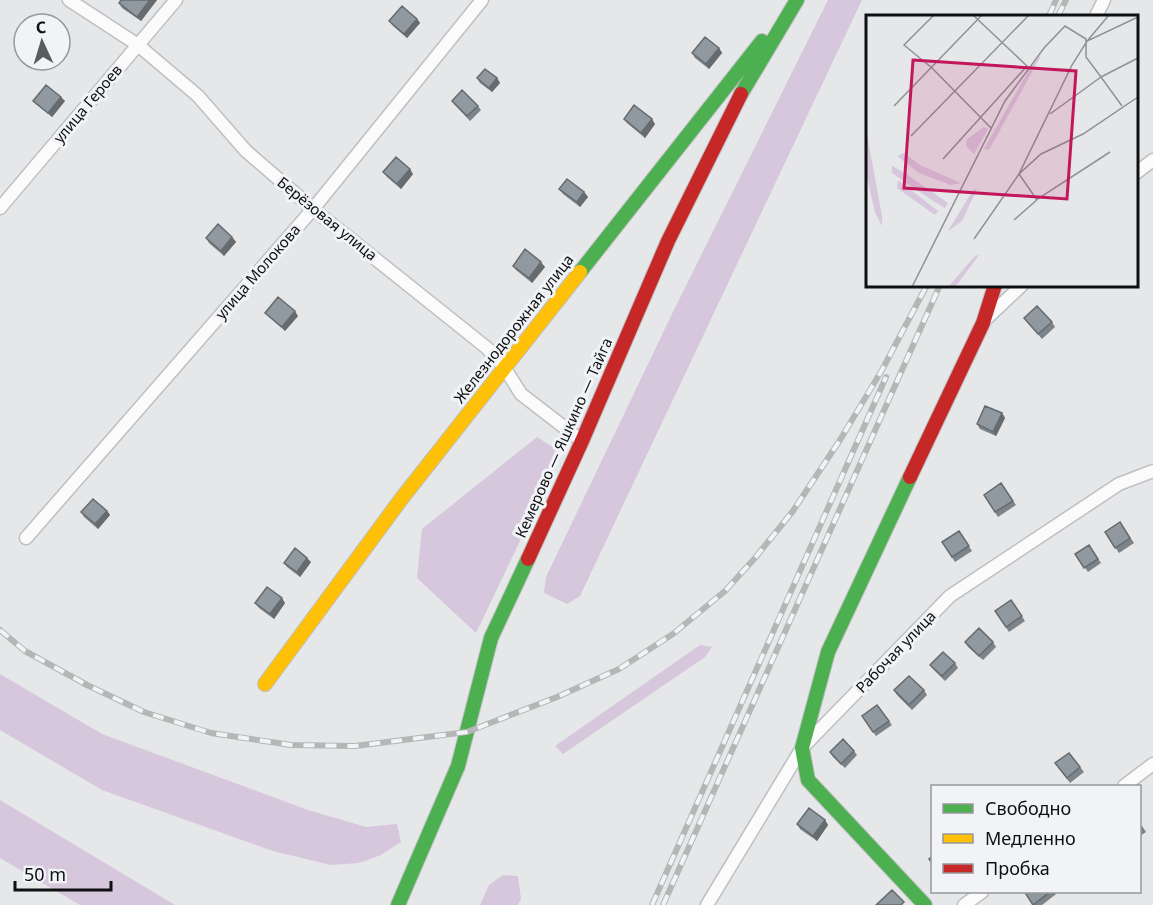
<svg xmlns="http://www.w3.org/2000/svg" width="1153" height="905" viewBox="0 0 1153 905" font-family="'Noto Sans',sans-serif">
<style>
.green{fill:#d6c7dc}
.lines{fill:none;stroke-linecap:round;stroke-linejoin:round}
.street-casing{stroke:#bebfc1;stroke-width:15}
.fast-casing{stroke:#bebfc1;stroke-width:16}
.slow-casing{stroke:#bebfc1;stroke-width:16}
.jam-casing{stroke:#bebfc1;stroke-width:16}
.street{stroke:#fbfbfc;stroke-width:12}
.fast{stroke:#4caf50;stroke-width:14}
.slow{stroke:#ffc107;stroke-width:14}
.jam{stroke:#c62828;stroke-width:14}
.rail-casing{stroke:#b5b6b6;stroke-width:6}
.rail{stroke:#f1f3f7;stroke-width:4;stroke-dasharray:11;stroke-linecap:butt}
.wall{fill:#7c8489}
.shaded-wall{fill:#656b6f}
.building{fill:#90999f;stroke:#656b6f;stroke-width:1.5}
.labels{text-anchor:middle;stroke-width:6;stroke-linejoin:round;paint-order:stroke}
.street-label{font-size:15px;fill:#0f1011;stroke:#f1f3f7}
.inset-road{fill:none;stroke:#8f9193;stroke-width:1.5}
.view{fill:#c2185b;fill-opacity:0.15;stroke:#c2185b;stroke-width:3}
.inset-edge{fill:none;stroke:#0f1011;stroke-width:3}
</style>
<rect width="100%" height="100%" fill="#e5e7e9"/>
<path class="green" d="M 828,0 L 862,0 L 580,596 L 567,604 L 544,593 L 546,577 L 672,314 Z
M 537,437 L 562,453 L 476,633 L 417,578 L 422,529 Z
M 700,645 L 712,647 L 705,657 L 563,754 L 555,746 Z
M 0,674 L 102,734 L 308,810 L 366,827 L 397,824 L 401,842 L 381,855 L 359,863 L 331,865 L 273,851 L 102,790 L 0,730 Z
M 0,800 L 175,905 L 80,905 L 0,858 Z
M 503,875 L 518,876 L 521,899 L 518,905 L 480,905 L 489,885 Z"/>
<g class="lines">
<defs>
<path id="street" d="M 69,0 L 138,45 L 198,96 L 246,151 L 313,209 L 487,348 L 504,367 L 521,394 L 582,441
M 1096,16 L 1104,0
M 1136,173 L 1153,160
M 0,208 L 176,0
M 984,321 L 1022,285
M 26,538 L 313,209 L 482,0
M 1124,786 L 1153,764
M 707,905 L 802,748 L 950,596 L 1119,484 L 1153,471
M 964,905 L 982,892"/>
<path id="fast" d="M 741,94 L 797,0
M 580,272 L 762,41
M 910,477 L 828,652 L 802,748 L 808,780 L 925,905
M 398,905 L 458,766 L 491,638 L 528,559"/>
<path id="slow" d="M 265,684 L 402,498 L 580,272"/>
<path id="jam" d="M 910,477 L 983,323 L 995,285
M 528,559 L 582,441 L 668,241 L 741,94"/>
</defs>
<use href="#street" class="street-casing"/>
<use href="#fast" class="fast-casing"/>
<use href="#slow" class="slow-casing"/>
<use href="#jam" class="jam-casing"/>
<use href="#street" class="street"/>
<use href="#fast" class="fast"/>
<use href="#slow" class="slow"/>
<use href="#jam" class="jam"/>
<defs>
<path id="rail" d="M 1049,16 L 1056,0
M 1058,16 L 1066,0
M 0,630 L 25,651 L 87,685 L 144,712 L 211,733 L 291,745 L 355,746 L 467,732 L 557,697 L 619,669 L 673,634 L 725,591 L 755,558 L 793,511 L 840,440 L 882,370 L 927,285
M 652,905 L 886,377
M 663,905 L 940,285"/>
</defs>
<use href="#rail" class="rail-casing"/>
<use href="#rail" class="rail"/>
</g>
<path class="wall" d="M 121,0 L 157,0 L 141,21 L 122,8 L 119,3 Z
M 417,19 L 420,23 L 407,38 L 393,26 L 389,21 Z
M 719,48 L 722,53 L 709,69 L 695,58 L 692,53 Z
M 477,78 L 497,78 L 500,83 L 492,92 L 480,83 Z
M 33,101 L 65,101 L 52,117 L 37,105 Z
M 452,101 L 478,106 L 481,110 L 470,121 L 455,105 Z
M 624,119 L 655,124 L 645,138 L 627,123 Z
M 383,172 L 413,174 L 401,189 L 387,177 Z
M 559,189 L 584,192 L 588,197 L 580,207 L 563,194 Z
M 232,237 L 236,242 L 224,256 L 209,243 L 206,238 Z
M 513,266 L 545,267 L 532,283 L 516,270 Z
M 265,313 L 298,316 L 285,331 L 269,317 Z
M 1024,318 L 1052,322 L 1055,327 L 1042,339 Z
M 1002,413 L 1005,418 L 996,436 L 980,429 L 977,424 Z
M 1001,483 L 1016,505 L 998,517 L 984,495 Z
M 107,511 L 110,515 L 98,529 L 84,517 L 81,512 Z
M 1120,522 L 1134,543 L 1119,553 L 1105,532 Z
M 959,531 L 972,551 L 955,562 L 942,542 Z
M 1089,545 L 1101,563 L 1088,572 L 1075,554 Z
M 311,562 L 300,577 L 287,567 L 284,563 Z
M 1011,600 L 1025,621 L 1009,632 L 995,611 Z
M 255,603 L 285,603 L 274,619 L 259,608 Z
M 965,642 L 993,642 L 996,647 L 983,660 L 968,647 Z
M 955,663 L 958,668 L 945,681 L 933,669 L 930,665 Z
M 894,690 L 924,690 L 927,695 L 912,710 L 897,695 Z
M 877,705 L 892,725 L 876,736 L 862,716 Z
M 854,751 L 857,755 L 845,768 L 833,757 L 830,752 Z
M 1069,753 L 1084,772 L 1070,783 L 1055,763 Z
M 825,820 L 828,825 L 817,841 L 800,829 L 797,824 Z
M 1140,823 L 1146,832 L 1140,836 Z
M 1024,891 L 1060,891 L 1042,905 L 1033,905 Z"/>
<path class="shaded-wall" d="M 150,0 L 157,0 L 141,21 L 137,17 Z
M 417,19 L 420,23 L 407,38 L 404,34 Z
M 719,48 L 722,53 L 709,69 L 706,64 Z
M 497,78 L 500,83 L 492,92 L 489,88 Z
M 61,97 L 65,101 L 52,117 L 48,113 Z
M 652,119 L 655,124 L 645,138 L 641,133 Z
M 410,169 L 413,174 L 401,189 L 397,184 Z
M 584,192 L 588,197 L 580,207 L 577,202 Z
M 232,237 L 236,242 L 224,256 L 221,251 Z
M 541,262 L 545,267 L 532,283 L 529,278 Z
M 295,311 L 298,316 L 285,331 L 282,327 Z
M 1002,413 L 1005,418 L 996,436 L 993,432 Z
M 107,511 L 110,515 L 98,529 L 95,524 Z
M 307,558 L 311,562 L 300,577 L 297,572 Z
M 282,598 L 285,603 L 274,619 L 270,614 Z
M 825,820 L 828,825 L 817,841 L 813,836 Z"/>
<path class="building" d="M 121,0 L 150,0 L 137,17 L 119,3 Z
M 402,6 L 417,19 L 404,34 L 389,21 Z
M 705,37 L 719,48 L 706,64 L 692,53 Z
M 485,69 L 497,78 L 489,88 L 477,78 Z
M 46,85 L 61,97 L 48,113 L 33,101 Z
M 462,90 L 478,106 L 467,116 L 452,101 Z
M 634,105 L 652,119 L 641,133 L 624,119 Z
M 396,157 L 410,169 L 397,184 L 383,172 Z
M 567,179 L 584,192 L 577,202 L 559,189 Z
M 218,224 L 232,237 L 221,251 L 206,238 Z
M 525,249 L 541,262 L 529,278 L 513,266 Z
M 278,297 L 295,311 L 282,327 L 265,313 Z
M 1037,306 L 1052,322 L 1038,334 L 1024,318 Z
M 985,406 L 1002,413 L 993,432 L 977,424 Z
M 1001,483 L 1013,501 L 995,512 L 984,495 Z
M 93,499 L 107,511 L 95,524 L 81,512 Z
M 1120,522 L 1130,538 L 1115,548 L 1105,532 Z
M 959,531 L 969,546 L 952,557 L 942,542 Z
M 1089,545 L 1098,559 L 1084,568 L 1075,554 Z
M 295,548 L 307,558 L 297,572 L 284,563 Z
M 267,587 L 282,598 L 270,614 L 255,603 Z
M 1011,600 L 1022,616 L 1006,627 L 995,611 Z
M 979,628 L 993,642 L 979,656 L 965,642 Z
M 943,652 L 955,663 L 942,676 L 930,665 Z
M 909,676 L 924,690 L 909,705 L 894,690 Z
M 877,705 L 889,721 L 873,732 L 862,716 Z
M 843,739 L 854,751 L 841,764 L 830,752 Z
M 1069,753 L 1080,767 L 1067,778 L 1055,763 Z
M 809,808 L 825,820 L 813,836 L 797,824 Z
M 933,856 L 933,864 L 929,859 Z
M 892,890 L 904,902 L 901,905 L 876,905 Z
M 1024,891 L 1051,891 L 1033,905 Z"/>
<g class="labels">
<g class="street-label">
<text transform="translate(88 104) rotate(-50)" y="5">улица Героев</text>
<text transform="translate(327 219) rotate(39)" y="5">Берёзовая улица</text>
<text transform="translate(258 272) rotate(-49)" y="5">улица Молокова</text>
<text transform="translate(514 329) rotate(-52)" y="5">Железнодорожная улица</text>
<text transform="translate(564 438) rotate(-66)" y="5">Кемерово — Яшкино — Тайга</text>
<text transform="translate(896 652) rotate(-46)" y="5">Рабочая улица</text>
</g>
</g>
<g transform="translate(866 15)">
<rect width="272" height="272" fill="#e5e7e9"/>
<path d="M 176,39 L 123,135 L 118,134 L 167,48 ZM 118,112 L 122,114 L 108,139 L 100,131 L 101,124 ZM 0,114 L 16,201 L 16,211 L 9,197 L 0,158 ZM 38,138 L 54,150 L 95,168 L 85,170 L 53,158 L 31,141 ZM 26,151 L 37,157 L 82,188 L 79,193 L 64,184 L 26,158 ZM 32,165 L 72,196 L 69,200 L 31,173 ZM 111,174 L 96,206 L 82,216 L 107,175 ZM 113,240 L 90,271 L 83,271 L 109,241 Z" fill="#d6c7dc"/>
<path class="inset-road" d="M 68,0 L 38,30 L 66,53 L 125,113M 222,25 L 243,0M 28,91 L 116,0M 184,99 L 235,62 L 256,91M 45,121 L 163,0M 77,144 L 161,51 L 107,0M 171,185 L 153,159 L 206,50 L 221,26 L 272,2M 148,205 L 173,183 L 244,137M 108,224 L 153,159 L 175,139 L 217,119 L 272,82M 46,272 L 139,86 L 178,33 L 199,11 L 220,24 L 220,42 L 235,62 L 272,43"/>
<path class="view" d="M 47,45 L 210,56 L 201,184 L 38,173 Z"/>
<rect width="272" height="272" class="inset-edge"/>
</g>
<rect x="931" y="785" width="210" height="108" fill="#f1f3f7" stroke="#97989b" stroke-width="1.5"/>
<rect x="943" y="804" width="30" height="9" fill="#4caf50" stroke="#97989b" stroke-width="1.5"/>
<text x="985" y="815" font-size="18" fill="#0f1011">Свободно</text>
<rect x="943" y="834" width="30" height="9" fill="#ffc107" stroke="#97989b" stroke-width="1.5"/>
<text x="985" y="845" font-size="18" fill="#0f1011">Медленно</text>
<rect x="943" y="864" width="30" height="9" fill="#c62828" stroke="#97989b" stroke-width="1.5"/>
<text x="985" y="875" font-size="18" fill="#0f1011">Пробка</text>
<g transform="translate(42 42) rotate(356)"><circle r="28" fill="#f1f3f7" stroke="#97989b" stroke-width="1.5"/>
<path d="M0-4.5L10 22L0 15L-10 22Z" fill="#5a5b5d"/>
<text y="-9" font-size="16" font-weight="bold" text-anchor="middle" fill="#0f1011">С</text>
</g>
<path d="M15 881v9h96v-9" fill="none" stroke="#0f1011" stroke-width="3"/>
<text x="24" y="881" font-size="18" fill="#0f1011" stroke="#f1f3f7" stroke-width="4.5" paint-order="stroke">50 m</text>
</svg>
